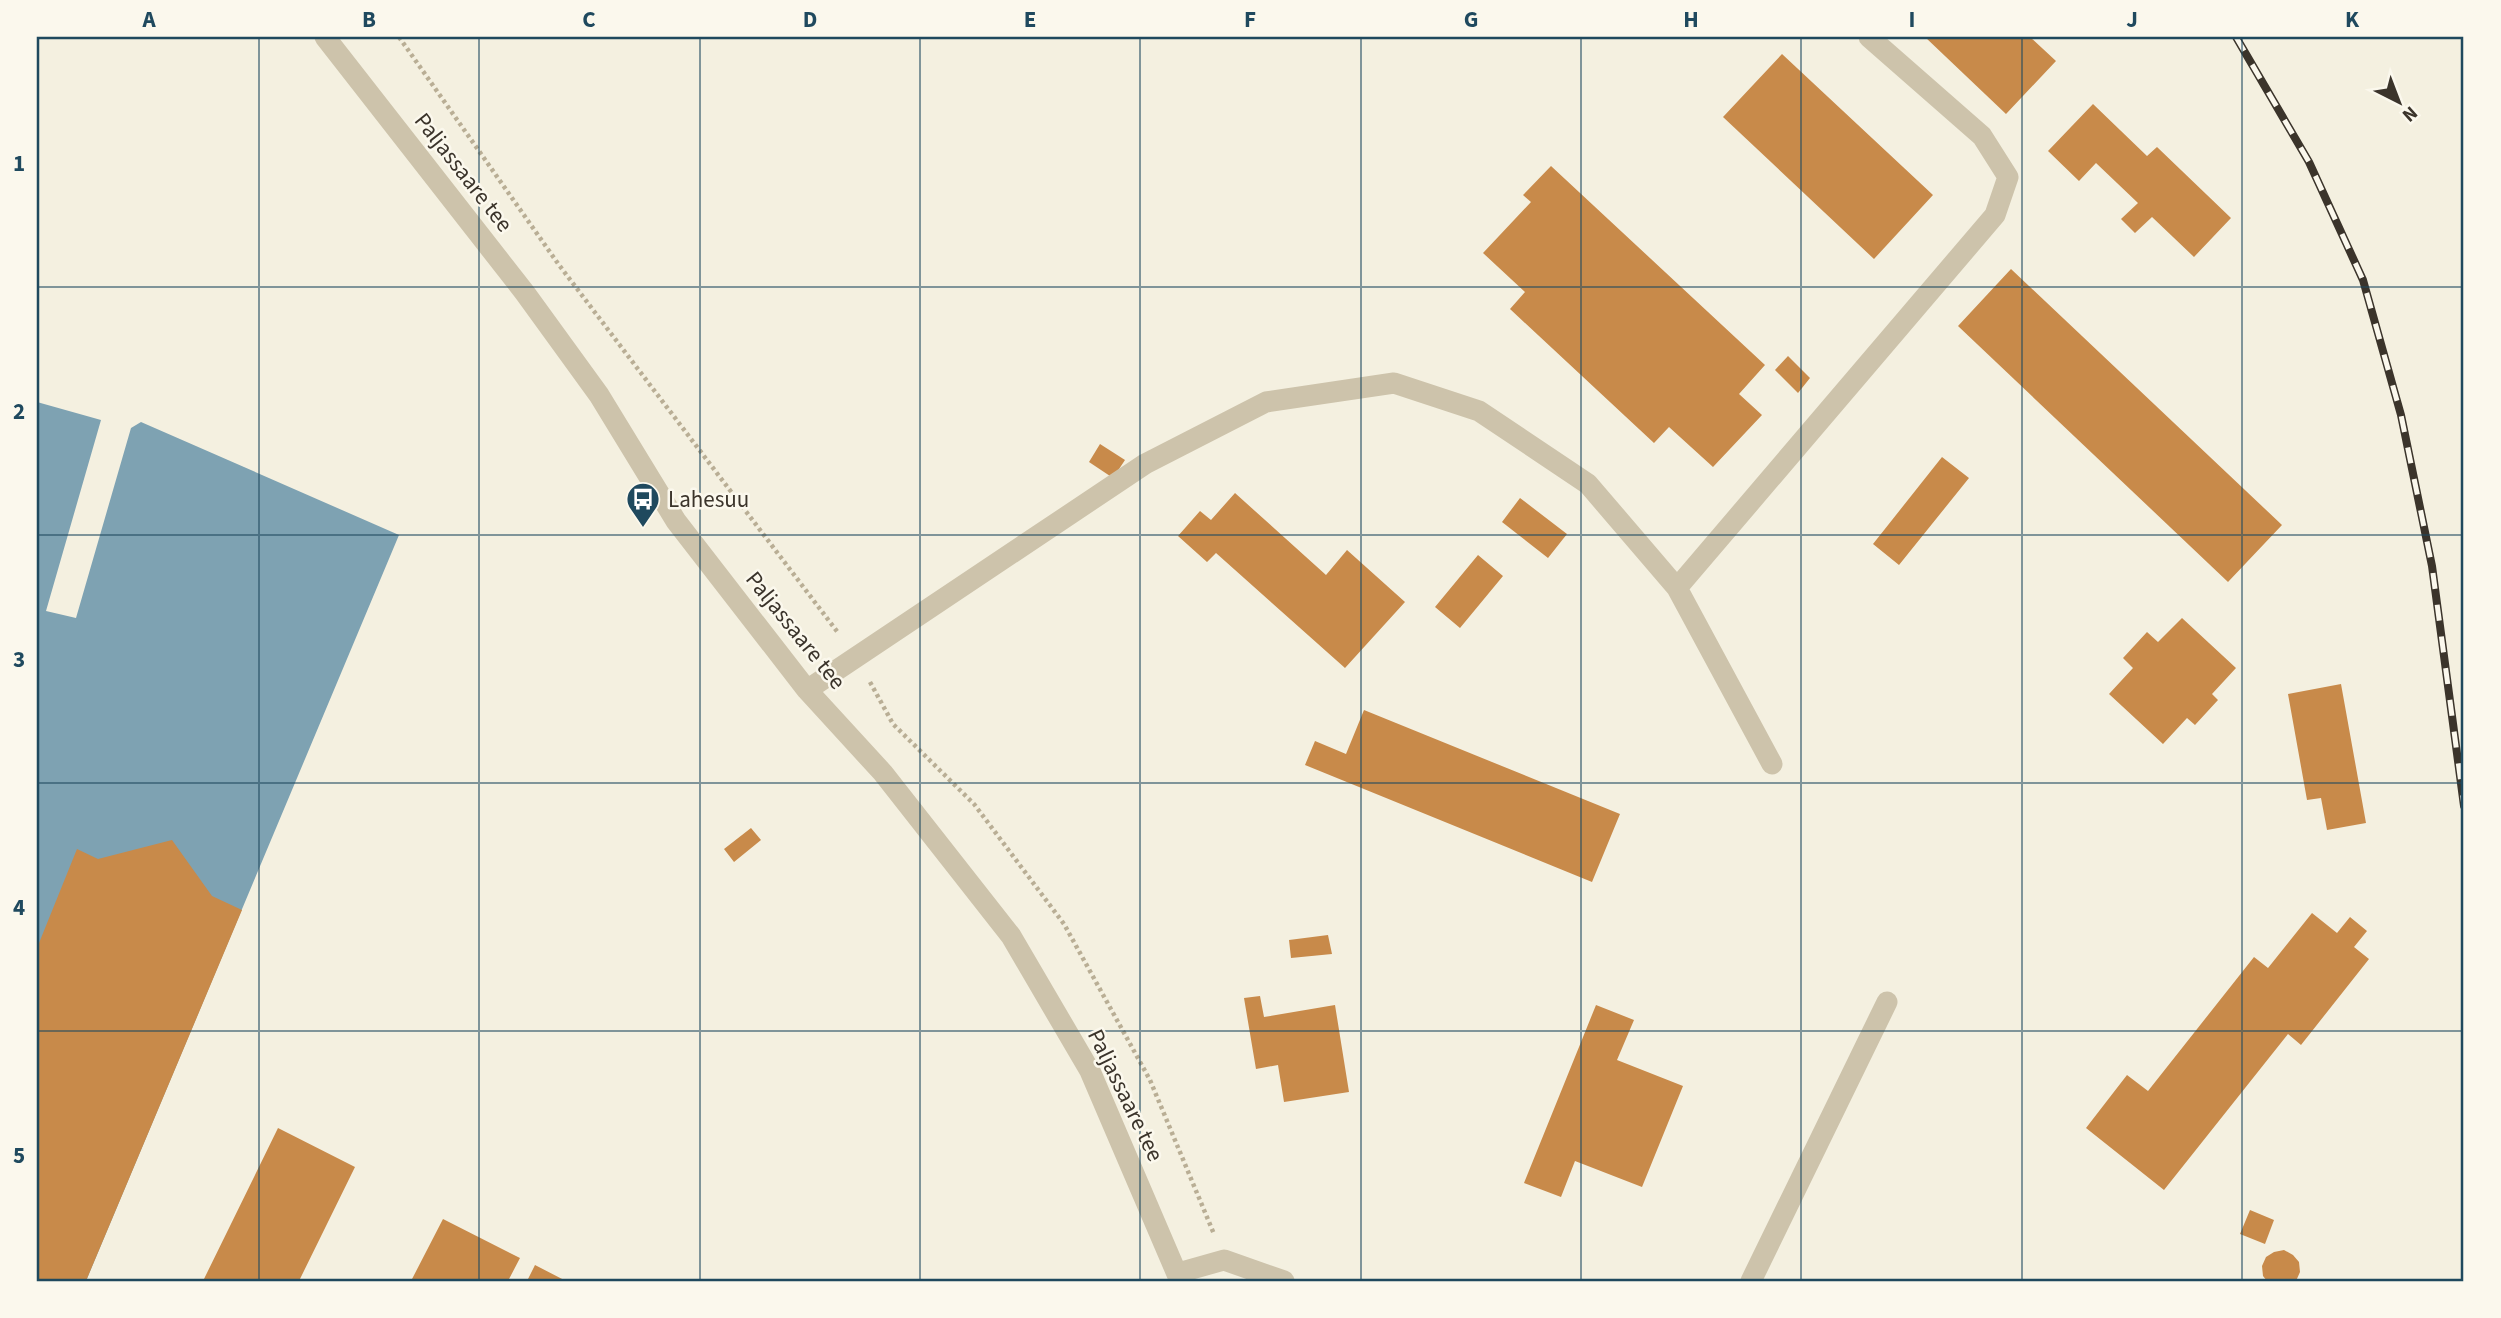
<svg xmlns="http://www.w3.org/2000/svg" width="2501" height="1318" viewBox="0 0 2501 1318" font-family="'Source Sans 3',sans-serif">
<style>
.water{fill:#7ea2b2}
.building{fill:#c88a4a}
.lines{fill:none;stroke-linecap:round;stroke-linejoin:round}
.path{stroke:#b9ae95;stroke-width:4.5;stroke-dasharray:3.5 3.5;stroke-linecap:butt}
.minor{stroke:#cdc3ab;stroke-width:21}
.rail-casing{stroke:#3b342b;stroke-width:8}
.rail{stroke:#fbf8ed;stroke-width:5;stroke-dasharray:16;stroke-linecap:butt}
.grid{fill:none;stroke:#1f495e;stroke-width:2;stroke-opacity:0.55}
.labels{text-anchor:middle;stroke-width:5;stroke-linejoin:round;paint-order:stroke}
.street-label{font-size:23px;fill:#3b342b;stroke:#fbf8ed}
.poi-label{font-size:23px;fill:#3b342b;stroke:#fbf8ed;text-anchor:start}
.neatline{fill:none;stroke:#1f495e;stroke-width:2.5}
.grid-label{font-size:23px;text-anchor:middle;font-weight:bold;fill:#1f495e}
</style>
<rect width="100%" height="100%" fill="#f4f0e0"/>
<path class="water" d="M 37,402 L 101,420 L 46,611 L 76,618 L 131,428 L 141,422 L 399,535 L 86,1281 L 37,1281 Z"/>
<path class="building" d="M 1925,37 L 2030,37 L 2056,61 L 2006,114 Z
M 1782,54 L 1933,195 L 1874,259 L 1723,117 Z
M 2093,104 L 2147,156 L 2157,147 L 2231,218 L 2194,257 L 2152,217 L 2135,233 L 2121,219 L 2138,203 L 2096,163 L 2079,181 L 2048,151 Z
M 1551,166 L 1765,365 L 1739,394 L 1762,415 L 1713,467 L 1669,427 L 1654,443 L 1510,309 L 1525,292 L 1483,253 L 1531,202 L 1523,195 Z
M 2011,269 L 2282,525 L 2228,582 L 1958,326 Z
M 1788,356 L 1810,378 L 1798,393 L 1775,370 Z
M 1100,444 L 1125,460 L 1113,478 L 1089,462 Z
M 1942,457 L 1969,478 L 1899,565 L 1873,544 Z
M 1235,493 L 1326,575 L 1347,550 L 1405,602 L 1345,668 L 1216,553 L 1207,562 L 1178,536 L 1200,511 L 1211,520 Z
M 1520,498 L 1567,534 L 1548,558 L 1502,522 Z
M 1478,555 L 1503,576 L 1460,628 L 1435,607 Z
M 2182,618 L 2236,668 L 2212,694 L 2218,700 L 2195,725 L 2187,718 L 2163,744 L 2109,694 L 2133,668 L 2123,658 L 2147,632 L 2158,642 Z
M 2341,684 L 2366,823 L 2327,830 L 2321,798 L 2307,800 L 2288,694 Z
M 1364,710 L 1620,814 L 1592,882 L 1305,765 L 1315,741 L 1346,754 Z
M 751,828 L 761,840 L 734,862 L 724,849 Z
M 172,840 L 212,896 L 242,910 L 86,1281 L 37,1281 L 37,948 L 77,849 L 98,859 Z
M 2312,913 L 2337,933 L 2350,917 L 2367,931 L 2354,947 L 2369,959 L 2301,1045 L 2288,1034 L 2164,1190 L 2086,1128 L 2127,1075 L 2148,1091 L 2254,957 L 2268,968 Z
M 1328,935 L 1332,954 L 1291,958 L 1289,940 Z
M 1260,996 L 1264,1017 L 1335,1005 L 1349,1092 L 1284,1102 L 1278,1065 L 1256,1069 L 1244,998 Z
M 1596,1005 L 1634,1020 L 1617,1060 L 1683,1086 L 1642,1187 L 1575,1161 L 1561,1197 L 1524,1183 Z
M 278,1128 L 355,1167 L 299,1281 L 203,1281 Z
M 2250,1210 L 2274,1220 L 2265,1244 L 2240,1234 Z
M 443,1219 L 520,1258 L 508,1281 L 411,1281 Z
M 2284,1250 L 2293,1255 L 2299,1262 L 2300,1272 L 2296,1281 L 2267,1281 L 2263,1276 L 2262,1266 L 2266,1257 L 2274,1252 Z
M 535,1265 L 566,1281 L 527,1281 Z"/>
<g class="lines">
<path class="path" d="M 399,37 L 559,265 L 839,634
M 870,682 L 893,724 L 974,804 L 1064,924 L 1150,1080 L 1214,1234"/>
<path class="minor" d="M 325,37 L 525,293 L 599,395 L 676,521 L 807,690 L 883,773 L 1011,936 L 1090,1071 L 1180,1281
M 1677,588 L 1995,215 L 2008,177 L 1982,136 L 1869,37
M 807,690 L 1145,464 L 1266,402 L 1394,383 L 1479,411 L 1588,484 L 1677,588 L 1772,764
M 1178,1273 L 1224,1260 L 1284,1281
M 1751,1281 L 1887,1002"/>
<defs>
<path id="rail" d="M 2236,37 L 2309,162 L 2363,280 L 2401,415 L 2432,566 L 2464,806"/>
</defs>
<use href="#rail" class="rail-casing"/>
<use href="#rail" class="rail"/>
</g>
<path class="grid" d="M 259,37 L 259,1281M 479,37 L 479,1281M 700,37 L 700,1281M 920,37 L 920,1281M 1140,37 L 1140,1281M 1361,37 L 1361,1281M 1581,37 L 1581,1281M 1801,37 L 1801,1281M 2022,37 L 2022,1281M 2242,37 L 2242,1281M 37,287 L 2464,287M 37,535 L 2464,535M 37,783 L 2464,783M 37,1031 L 2464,1031"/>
<defs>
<symbol id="bus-pin" viewBox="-11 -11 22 30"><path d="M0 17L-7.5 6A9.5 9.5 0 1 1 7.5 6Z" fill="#1f495e" stroke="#fbf8ed"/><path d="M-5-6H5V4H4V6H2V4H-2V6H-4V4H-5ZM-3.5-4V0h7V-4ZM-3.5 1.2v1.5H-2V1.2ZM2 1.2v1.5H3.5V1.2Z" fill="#fff"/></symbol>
</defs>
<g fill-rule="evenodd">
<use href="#bus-pin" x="624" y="480" width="38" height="52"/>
</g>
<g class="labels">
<g class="street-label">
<text transform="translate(464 172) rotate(52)" y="8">Paljassaare tee</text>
<text transform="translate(796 630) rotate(51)" y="8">Paljassaare tee</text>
<text transform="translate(1126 1095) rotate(64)" y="8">Paljassaare tee</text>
</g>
<g class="poi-label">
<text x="668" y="507">Lahesuu</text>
</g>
</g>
<rect width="2501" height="1318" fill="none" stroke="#fbf8ed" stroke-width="77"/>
<g transform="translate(2399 102) rotate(138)" stroke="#fbf8ed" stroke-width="5" paint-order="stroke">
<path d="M0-5L12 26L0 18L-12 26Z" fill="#3b342b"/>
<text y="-10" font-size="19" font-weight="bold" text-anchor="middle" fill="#3b342b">N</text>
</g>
<rect x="38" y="38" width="2424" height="1242" class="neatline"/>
<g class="grid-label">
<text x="149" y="27">A</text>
<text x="369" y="27">B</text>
<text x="589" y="27">C</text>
<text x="810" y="27">D</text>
<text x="1030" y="27">E</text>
<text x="1250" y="27">F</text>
<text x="1471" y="27">G</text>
<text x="1691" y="27">H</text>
<text x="1912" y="27">I</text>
<text x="2132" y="27">J</text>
<text x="2352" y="27">K</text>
<text x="19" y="171">1</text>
<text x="19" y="419">2</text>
<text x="19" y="667">3</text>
<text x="19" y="915">4</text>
<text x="19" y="1163">5</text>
</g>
</svg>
